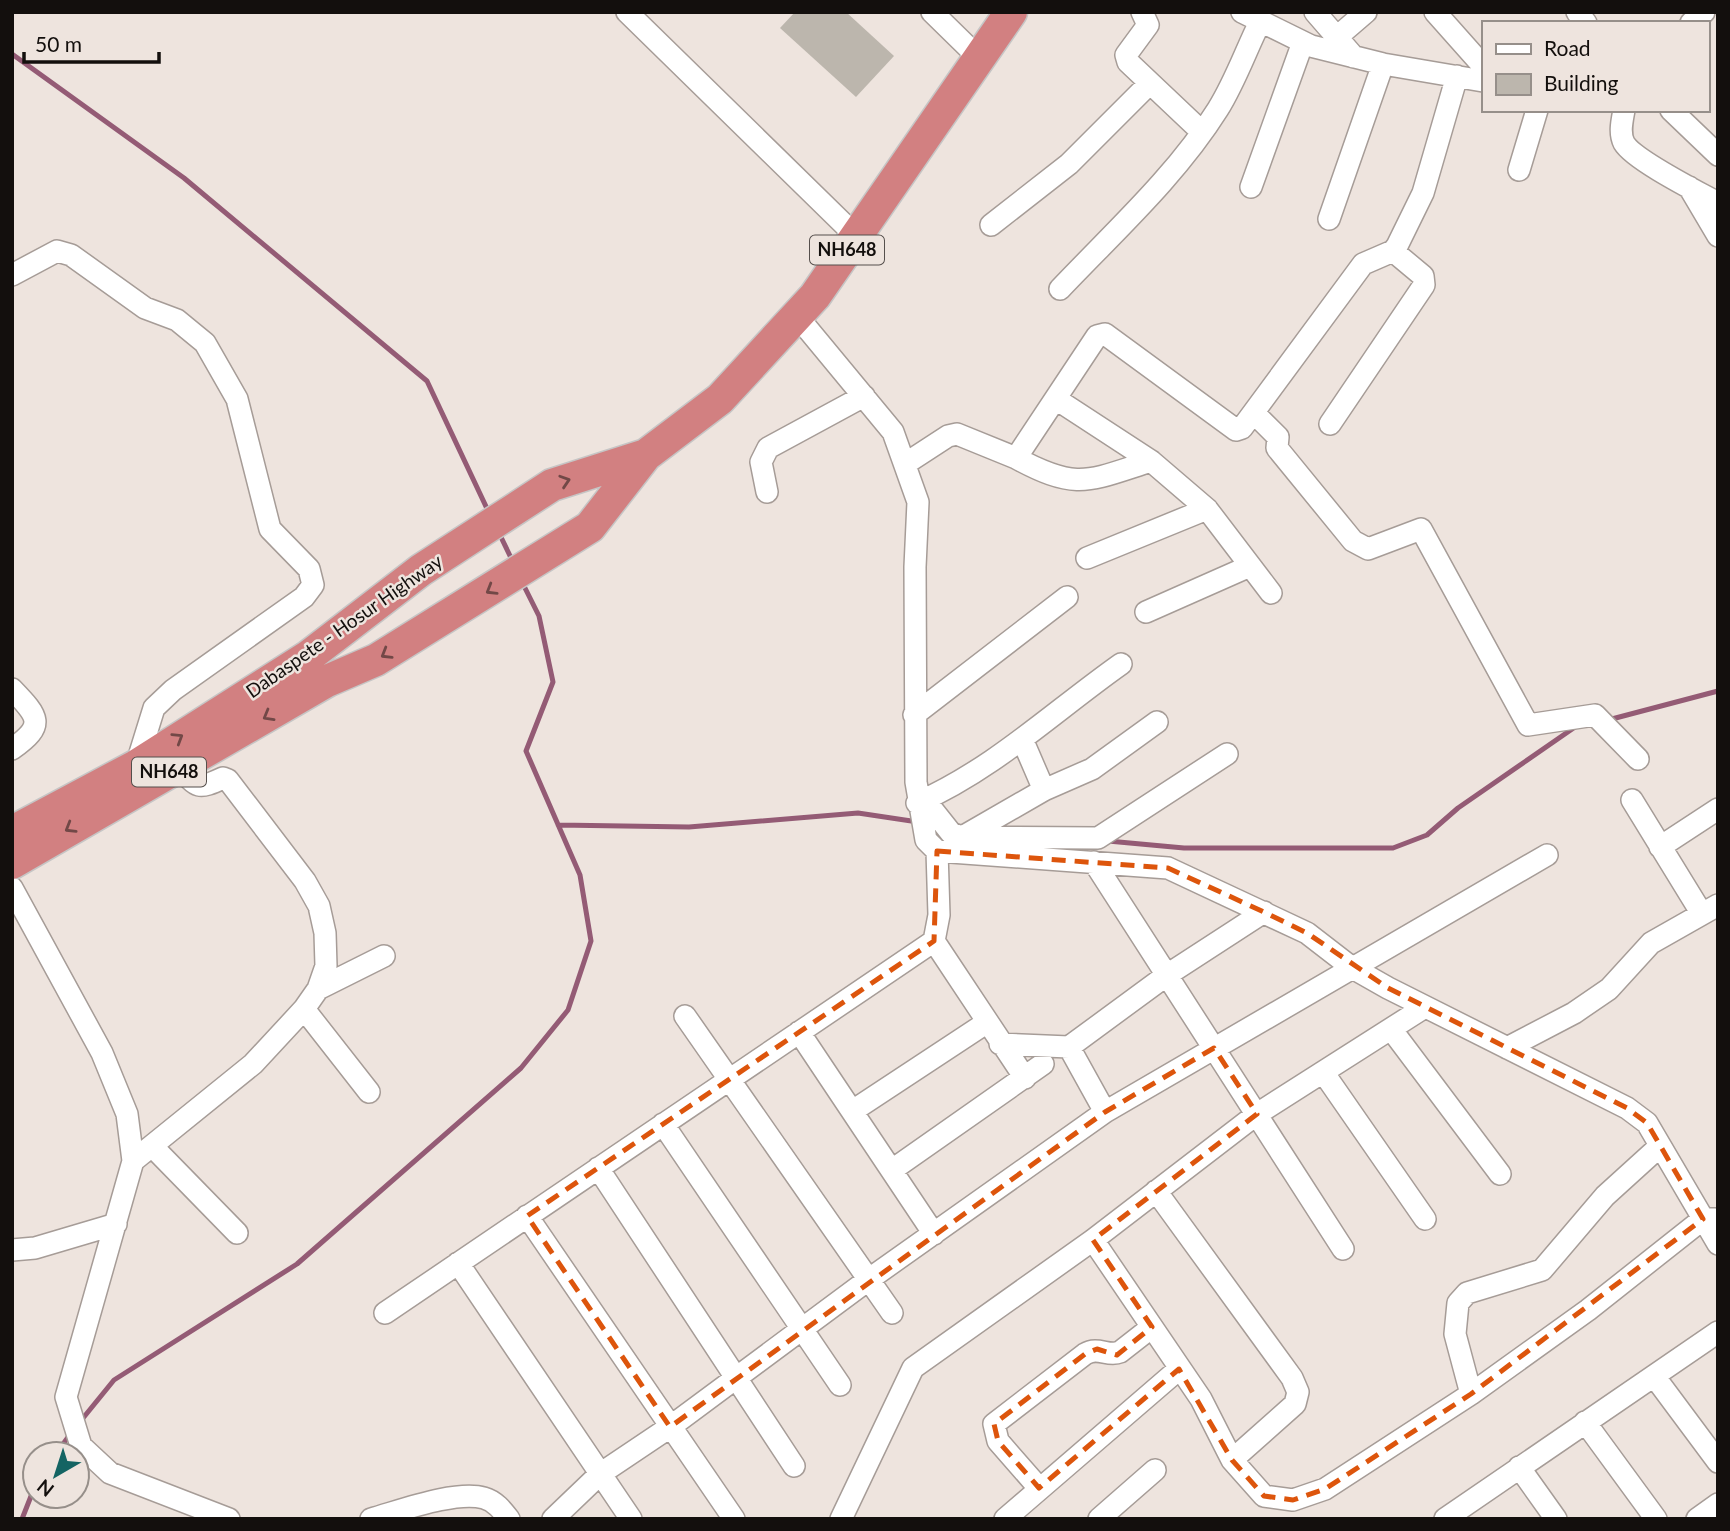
<svg xmlns="http://www.w3.org/2000/svg" width="1730" height="1531" viewBox="0 0 1730 1531" font-family="Lato,sans-serif">
<style>
.lines{fill:none;stroke-linecap:round;stroke-linejoin:round}
.stream{stroke:#945b75;stroke-width:5}
.building{fill:#bcb6ad}
.minor-casing{stroke:#a69c97;stroke-width:24}
.highway-casing{stroke:#c6c5c5;stroke-width:35}
.minor{stroke:#fff;stroke-width:21}
.highway{stroke:#d28081;stroke-width:32}
.oneway{stroke:#724847}
.marked{fill:none;stroke:#dd550c;stroke-width:5;stroke-dasharray:14 9;stroke-linejoin:round}
.labels{text-anchor:middle;stroke-width:5;stroke-linejoin:round;paint-order:stroke}
.shield{fill:#eee4de;stroke:#554f4c;stroke-width:2}
.shield-label{font-size:18px;font-weight:bold;fill:#130f0d}
.street-label{font-size:19px;fill:#130f0d;stroke:#eee4de}
</style>
<rect width="100%" height="100%" fill="#eee4de"/>
<g class="lines">
<path class="stream" d="M 12,54 L 184,178 L 427,381 L 490,515
M 499,533 L 513,562
M 1608,720 L 1718,691
M 558,825 L 689,827 L 858,813 L 918,822
M 1108,841 L 1184,848 L 1393,848 L 1427,835 L 1458,808 L 1575,727
M 79,1423 L 114,1380 L 297,1264 L 521,1068 L 568,1010 L 591,941 L 580,875 L 526,751 L 553,682 L 539,616 L 521,580
M 56,1454 L 71,1433
M 22,1519 L 35,1486"/>
</g>
<path class="building" d="M 795,12 L 846,12 L 894,56 L 856,97 L 780,28 Z"/>
<g class="lines">
<defs>
<path id="minor" d="M 627,12 L 857,237
M 932,12 L 979,58
M 1142,12 L 1148,25 L 1126,55 L 1128,62 L 1202,132
M 1242,12 L 1311,46 L 1383,64 L 1483,81
M 1315,12 L 1354,57
M 1435,12 L 1483,66
M 1577,12 L 1586,23
M 1691,23 L 1704,12
M 1337,37 L 1366,12
M 1624,110 C 1622,121 1619,133 1624,143 C 1634,160 1698,192 1718,203
M 1671,110 L 1718,155
M 1519,170 L 1537,110
M 1251,187 L 1303,42
M 1689,187 L 1718,236
M 1329,219 L 1383,64
M 991,225 L 1069,164 L 1150,83
M 12,275 L 57,251 L 71,255 L 145,308 L 177,320 L 205,343 L 237,399 L 270,529 L 309,569 L 313,585 L 304,597 L 173,690 L 154,708 L 136,766
M 1060,289 C 1114,232 1176,176 1218,109 C 1235,82 1246,50 1260,22
M 797,316 L 893,432 L 918,502 L 915,567 L 916,782 L 926,840 L 937,851 L 1168,868 L 1307,933 L 1351,967 L 1388,988 L 1627,1108 L 1647,1123 L 1718,1244
M 1056,399 L 1151,461 L 1207,509 L 1271,593
M 1254,413 L 1278,437 L 1277,448 L 1353,541 L 1368,549 L 1421,529 L 1528,725 L 1595,715 L 1638,759
M 1330,424 L 1424,285 L 1423,276 L 1393,251
M 1016,458 C 1077,491 1088,481 1151,461
M 905,464 L 948,436 L 957,434 L 1016,458 L 1097,336 L 1105,334 L 1236,430 L 1242,428 L 1363,264 L 1393,251 L 1397,246 L 1423,193 L 1457,76
M 767,492 L 761,462 L 768,448 L 864,396
M 1087,558 L 1207,509
M 1146,612 L 1250,566
M 12,689 C 39,717 46,725 12,749
M 914,715 L 1067,597
M 1022,739 L 1044,790
M 924,799 L 951,833 L 962,837 L 1098,838 L 1227,754
M 1632,800 L 1702,914
M 917,803 C 994,769 1053,712 1121,664
M 964,836 L 1044,790 L 1092,769 L 1157,722
M 1660,847 L 1718,809
M 1094,862 L 1343,1249
M 12,888 L 102,1053 L 127,1114 L 133,1161 L 66,1397 L 81,1446 L 110,1473 L 229,1519
M 934,941 L 1025,1078
M 318,989 L 384,956
M 304,1009 L 369,1092
M 685,1016 L 892,1313
M 1391,1029 L 1500,1174
M 799,1032 L 934,1234
M 1000,1044 L 1069,1047 L 1105,1112
M 1069,1047 L 1167,975 L 1264,912
M 1507,1048 L 1574,1013 L 1609,989 L 1651,943 L 1718,905
M 1323,1072 L 1425,1219
M 854,1110 L 986,1023
M 663,1124 L 840,1385
M 152,1146 L 237,1233
M 133,1161 L 253,1064 L 304,1009 L 318,989 L 326,966 L 325,933 L 319,906 L 305,881 L 228,780 L 223,778 C 197,790 197,788 179,766
M 598,1168 L 794,1466
M 892,1170 L 1043,1064
M 1156,1191 L 1292,1378 L 1298,1392 L 1295,1404 L 1232,1460
M 527,1216 L 734,1519
M 1093,1240 L 1201,1399 L 1232,1460 L 1264,1496 L 1293,1500 L 1325,1489 L 1471,1394 L 1588,1310 L 1703,1219 L 1715,1219
M 12,1250 L 35,1248 L 116,1224
M 458,1263 L 631,1519
M 385,1313 L 934,941 L 939,915 L 937,851
M 1654,1376 L 1718,1462
M 1471,1394 L 1455,1334 L 1458,1303 L 1467,1293 L 1542,1270 L 1605,1196 L 1659,1147
M 1585,1422 L 1656,1519
M 1519,1467 L 1556,1519
M 1039,1488 L 998,1441 L 994,1424 L 1085,1354 C 1098,1346 1108,1357 1120,1352 L 1152,1327
M 371,1519 C 400,1511 456,1490 484,1498 C 495,1501 502,1510 509,1519
M 553,1519 L 600,1474 L 670,1427 L 868,1280 L 1105,1112 L 1547,855
M 841,1519 L 913,1368 L 1093,1240 L 1257,1114 L 1425,1007
M 1005,1519 L 1179,1369
M 1099,1519 L 1155,1470
M 1445,1519 L 1718,1332
M 1697,1519 L 1718,1504"/>
<path id="highway" d="M 12,832 L 136,766 L 309,656 L 421,570 L 552,485 L 646,455
M 12,863 L 327,681 L 376,660 L 590,527 L 646,455 L 720,399 L 815,296 L 1011,12"/>
</defs>
<use href="#minor" class="minor-casing"/>
<use href="#highway" class="highway-casing"/>
<use href="#minor" class="minor"/>
<use href="#highway" class="highway"/>
</g>
<defs><path id="oneway-chevron" d="M-2-3.5L2.5 0L-2 3.5" fill="none" stroke-width="1.6" stroke-linecap="round" stroke-linejoin="round" transform="scale(1.75)"/></defs>
<g class="oneway">
<use href="#oneway-chevron" transform="translate(565 481) rotate(-18)"/>
<use href="#oneway-chevron" transform="translate(491 590) rotate(149)"/>
<use href="#oneway-chevron" transform="translate(386 654) rotate(149)"/>
<use href="#oneway-chevron" transform="translate(268 716) rotate(150)"/>
<use href="#oneway-chevron" transform="translate(178 738) rotate(-32)"/>
<use href="#oneway-chevron" transform="translate(70 828) rotate(149)"/>
</g>
<path class="marked" d="M 937,851 L 1168,868 L 1264,912 L 1307,933 L 1388,988 L 1627,1108 L 1647,1123 L 1703,1219 L 1471,1394 L 1325,1489 L 1293,1500 L 1264,1496 L 1232,1460 L 1179,1369 L 1039,1488 L 998,1441 L 994,1424 L 1085,1354 L 1097,1349 L 1117,1355 L 1152,1327 L 1093,1240 L 1257,1114 L 1214,1048 L 1105,1112 L 670,1427 L 527,1216 L 934,941 Z"/>
<g class="labels">
<g class="shield">
<rect x="810" y="235.5" width="74" height="29" rx="5"/>
<rect x="132" y="757.5" width="74" height="29" rx="5"/>
</g>
<g class="shield-label">
<text x="847" y="256">NH648</text>
<text x="169" y="778">NH648</text>
</g>
<g class="street-label">
<text transform="translate(344 626) rotate(-35)" y="7">Dabaspete - Hosur Highway</text>
</g>
</g>
<rect width="1730" height="1531" fill="none" stroke="#130f0d" stroke-width="28"/>
<rect x="1482" y="21" width="228" height="91" fill="#eee4de" stroke="#968f8a" stroke-width="2"/>
<rect x="1496" y="44" width="35" height="10" fill="#ffffff" stroke="#968f8a" stroke-width="2"/>
<text x="1544" y="56" font-size="21" fill="#130f0d">Road</text>
<rect x="1496" y="74" width="35" height="21" fill="#bcb6ad" stroke="#968f8a" stroke-width="2"/>
<text x="1544" y="91" font-size="21" fill="#130f0d">Building</text>
<g transform="translate(56 1475) rotate(219)"><circle r="33" fill="#eee4de" stroke="#968f8a" stroke-width="2"/>
<path d="M0-5L12 26L0 18L-12 26Z" fill="#146463"/>
<text y="-10" font-size="19" font-weight="bold" text-anchor="middle" fill="#130f0d">N</text>
</g>
<path d="M24 52v10h135v-10" fill="none" stroke="#130f0d" stroke-width="3.5"/>
<text x="35" y="52" font-size="21" fill="#130f0d" stroke="#eee4de" stroke-width="5" paint-order="stroke">50 m</text>
</svg>
